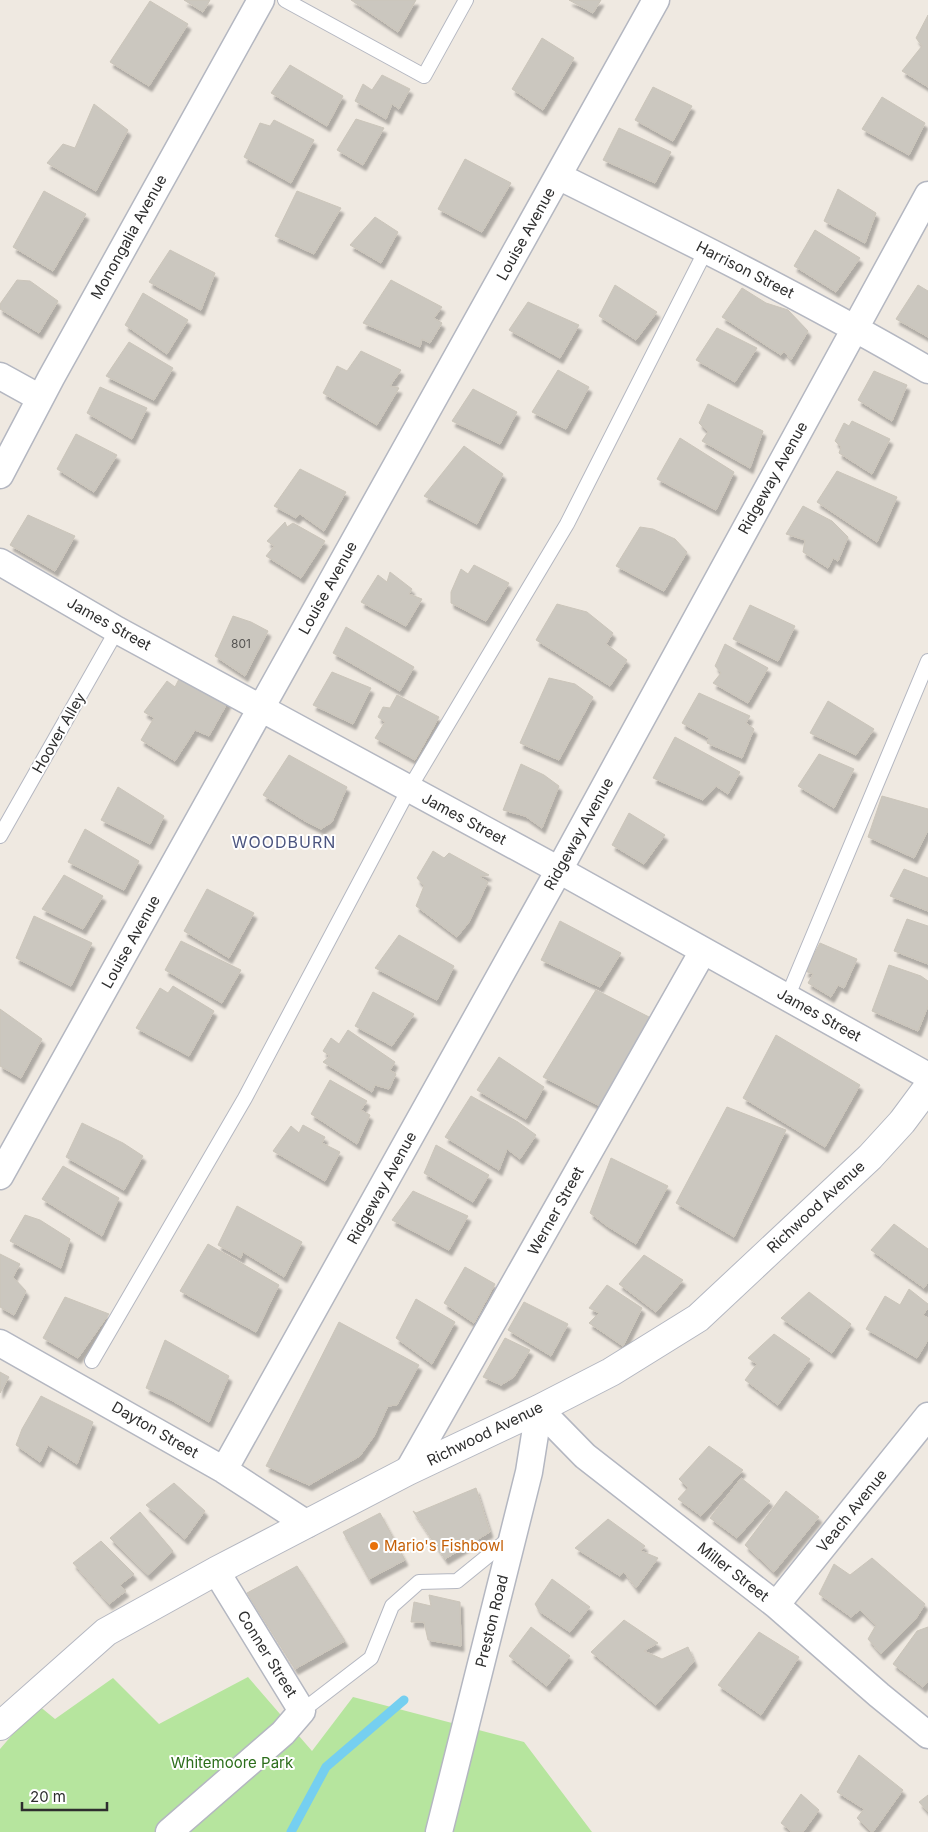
<svg xmlns="http://www.w3.org/2000/svg" width="928" height="1832" viewBox="0 0 928 1832" font-family="Inter,sans-serif">
<style>
.green{fill:#b6e59e}
.lines{fill:none;stroke-linecap:round;stroke-linejoin:round}
.stream{stroke:#75cff0;stroke-width:9}
.building{fill:#cbc7bf;stroke:#cbc5ba;filter:url(#shadow)}
.lane-casing{stroke:#b4b7c1;stroke-width:16}
.street-casing{stroke:#b4b7c1;stroke-width:29}
.secondary-casing{stroke:#b4b7c1;stroke-width:30}
.lane{stroke:#fff;stroke-width:14}
.street{stroke:#fff;stroke-width:26}
.secondary{stroke:#fff;stroke-width:28}
.food-dot{fill:#e8710a;stroke:#fff;stroke-width:2}
.labels{text-anchor:middle;stroke-width:4;stroke-linejoin:round;paint-order:stroke}
.number-label{font-size:12px;fill:#555452}
.street-label{font-size:15px;fill:#2e2e2e;stroke:#fff}
.food-label{font-size:15px;fill:#c56008;stroke:#fff;text-anchor:start}
.park-label{font-size:15px;fill:#2c6e1b;stroke:#fff}
.neighbourhood-label{font-size:16px;letter-spacing:1px;fill:#4d5680;stroke:#fff}
</style>
<defs>
<filter id="shadow"><feDropShadow dx="3" dy="5.5" stdDeviation="1" flood-color="#0004"/></filter>
</defs>
<rect width="100%" height="100%" fill="#efe9e1"/>
<path class="green" d="M 248,1677 L 312,1751 L 353,1697 L 524,1742 L 592,1832 L 0,1832 L 0,1749 L 38,1705 L 55,1719 L 113,1678 L 159,1724 Z"/>
<g class="lines">
<path class="stream" d="M 291,1832 L 326,1767 L 404,1700"/>
</g>
<path class="building" d="M 184,0 L 210,0 L 203,12 Z
M 351,0 L 416,0 L 398,32 Z
M 569,0 L 601,0 L 593,13 Z
M 150,1 L 188,24 L 149,86 L 110,62 Z
M 928,15 L 928,87 L 902,71 L 922,46 L 916,38 Z
M 542,38 L 574,58 L 543,110 L 512,89 Z
M 290,65 L 343,96 L 327,126 L 271,93 Z
M 382,75 L 410,89 L 399,109 L 392,104 L 386,119 L 355,101 L 363,84 L 372,90 Z
M 653,87 L 692,106 L 673,141 L 635,120 Z
M 882,97 L 925,123 L 909,155 L 862,129 Z
M 94,104 L 128,130 L 96,191 L 47,163 L 63,144 L 75,148 Z
M 356,119 L 384,128 L 363,165 L 337,150 Z
M 274,120 L 314,140 L 291,183 L 244,157 L 260,123 L 270,126 Z
M 619,128 L 671,152 L 655,183 L 603,160 Z
M 465,159 L 511,183 L 482,232 L 438,209 Z
M 838,189 L 876,213 L 865,243 L 824,221 Z
M 44,191 L 86,214 L 53,271 L 13,247 Z
M 297,191 L 341,208 L 314,254 L 275,236 Z
M 375,217 L 398,232 L 381,263 L 350,245 Z
M 815,230 L 860,258 L 836,292 L 794,266 Z
M 170,250 L 215,273 L 201,310 L 149,282 Z
M 17,280 L 30,281 L 58,301 L 39,333 L 0,309 L 0,304 Z
M 391,280 L 442,307 L 434,318 L 442,323 L 430,343 L 422,339 L 420,347 L 363,323 Z
M 615,285 L 657,312 L 636,340 L 599,316 Z
M 918,285 L 928,291 L 928,337 L 896,319 Z
M 742,288 L 766,303 L 788,310 L 808,331 L 791,360 L 784,351 L 781,355 L 722,317 Z
M 143,293 L 188,320 L 167,354 L 125,325 Z
M 528,302 L 579,325 L 560,358 L 509,330 Z
M 717,328 L 757,348 L 735,382 L 696,360 Z
M 129,342 L 173,368 L 154,400 L 106,376 Z
M 361,351 L 401,370 L 390,386 L 399,388 L 377,425 L 323,393 L 337,366 L 347,371 Z
M 558,370 L 589,387 L 566,429 L 532,412 Z
M 874,371 L 907,385 L 892,421 L 858,400 Z
M 100,387 L 147,408 L 132,439 L 87,413 Z
M 473,389 L 517,412 L 500,444 L 452,421 Z
M 708,404 L 763,431 L 750,468 L 702,441 L 708,432 L 699,423 Z
M 852,421 L 890,439 L 872,474 L 839,453 L 841,447 L 835,441 L 844,423 L 849,426 Z
M 76,434 L 117,455 L 94,492 L 57,469 Z
M 680,438 L 734,472 L 716,510 L 657,479 Z
M 464,446 L 503,474 L 477,524 L 424,496 Z
M 300,469 L 346,492 L 324,531 L 300,514 L 296,518 L 274,506 Z
M 837,471 L 897,497 L 877,542 L 817,502 Z
M 803,506 L 832,521 L 848,537 L 838,561 L 833,558 L 828,568 L 803,552 L 805,540 L 786,534 Z
M 28,515 L 75,536 L 55,571 L 10,545 Z
M 285,522 L 287,527 L 293,523 L 325,541 L 301,578 L 266,556 L 274,546 L 267,541 Z
M 640,527 L 653,529 L 675,539 L 687,552 L 664,591 L 616,566 Z
M 474,565 L 509,583 L 486,621 L 451,603 L 451,592 L 461,569 L 468,574 Z
M 390,572 L 412,589 L 409,594 L 422,599 L 406,626 L 361,602 L 378,575 L 387,582 Z
M 557,604 L 587,612 L 613,633 L 606,644 L 627,660 L 610,686 L 536,640 Z
M 750,605 L 795,626 L 778,661 L 733,639 Z
M 233,616 L 251,622 L 268,631 L 245,676 L 215,656 Z
M 346,627 L 414,667 L 400,691 L 333,653 Z
M 725,644 L 768,668 L 748,703 L 713,683 L 721,673 L 715,666 Z
M 332,672 L 371,688 L 353,724 L 313,705 Z
M 182,673 L 229,700 L 209,736 L 195,730 L 175,761 L 141,740 L 154,718 L 144,712 L 167,681 L 175,687 Z
M 549,678 L 575,684 L 593,697 L 559,760 L 520,743 Z
M 699,693 L 750,716 L 746,723 L 754,729 L 742,758 L 707,743 L 709,738 L 682,723 Z
M 397,695 L 439,717 L 415,760 L 375,738 L 385,722 L 378,717 L 383,707 L 390,708 Z
M 828,701 L 874,729 L 856,755 L 810,733 Z
M 675,737 L 740,772 L 728,794 L 716,786 L 703,800 L 653,778 Z
M 819,754 L 854,769 L 834,808 L 798,786 Z
M 289,755 L 347,787 L 332,822 L 321,829 L 305,821 L 263,795 Z
M 521,764 L 544,775 L 559,786 L 542,828 L 525,816 L 503,810 Z
M 118,787 L 164,816 L 150,844 L 101,820 Z
M 882,796 L 928,809 L 928,830 L 914,858 L 868,837 Z
M 629,813 L 665,835 L 644,864 L 612,845 Z
M 85,829 L 139,861 L 124,890 L 68,862 Z
M 433,851 L 444,858 L 449,853 L 489,875 L 480,877 L 488,882 L 469,922 L 457,937 L 416,906 L 424,886 L 417,878 Z
M 904,869 L 928,878 L 928,911 L 890,896 Z
M 64,875 L 103,896 L 83,929 L 42,909 Z
M 207,889 L 254,913 L 229,958 L 184,931 Z
M 34,916 L 92,943 L 71,986 L 16,958 Z
M 907,919 L 928,926 L 928,964 L 894,951 Z
M 560,921 L 621,953 L 600,987 L 541,960 Z
M 399,935 L 454,966 L 437,1000 L 375,968 Z
M 181,941 L 241,970 L 222,1003 L 165,970 Z
M 820,943 L 857,959 L 844,988 L 838,985 L 831,997 L 808,983 L 813,974 L 805,971 Z
M 889,965 L 921,976 L 928,981 L 928,1006 L 918,1031 L 872,1011 Z
M 173,986 L 214,1011 L 189,1056 L 136,1028 L 160,988 L 168,993 Z
M 596,990 L 651,1018 L 600,1106 L 543,1077 Z
M 373,992 L 414,1014 L 392,1046 L 355,1026 Z
M 0,1009 L 42,1039 L 21,1078 L 0,1066 Z
M 348,1030 L 395,1062 L 390,1070 L 396,1074 L 389,1089 L 375,1085 L 372,1092 L 323,1062 L 330,1056 L 323,1051 L 331,1038 L 339,1044 Z
M 776,1035 L 860,1085 L 825,1147 L 743,1098 Z
M 499,1057 L 544,1087 L 526,1119 L 477,1090 Z
M 330,1080 L 367,1101 L 361,1110 L 370,1115 L 357,1144 L 311,1114 Z
M 471,1096 L 518,1122 L 536,1135 L 520,1159 L 507,1149 L 499,1170 L 445,1137 Z
M 727,1107 L 786,1130 L 734,1237 L 676,1203 Z
M 82,1123 L 123,1143 L 143,1156 L 124,1190 L 66,1157 Z
M 303,1125 L 325,1137 L 322,1143 L 340,1152 L 325,1181 L 273,1151 L 291,1126 L 299,1133 Z
M 436,1145 L 489,1175 L 473,1202 L 424,1173 Z
M 611,1158 L 668,1186 L 636,1244 L 607,1226 L 590,1213 Z
M 63,1166 L 119,1198 L 102,1236 L 42,1199 Z
M 413,1191 L 468,1216 L 449,1250 L 392,1220 Z
M 237,1206 L 302,1242 L 284,1277 L 243,1252 L 241,1258 L 218,1245 Z
M 25,1215 L 40,1220 L 70,1239 L 61,1268 L 10,1241 Z
M 894,1224 L 928,1249 L 928,1282 L 924,1288 L 871,1250 Z
M 208,1244 L 279,1285 L 256,1332 L 180,1291 Z
M 0,1254 L 20,1264 L 13,1277 L 26,1291 L 14,1315 L 0,1307 Z
M 644,1255 L 683,1280 L 656,1312 L 619,1284 Z
M 465,1267 L 495,1284 L 474,1323 L 444,1303 Z
M 607,1285 L 642,1308 L 623,1346 L 589,1323 L 599,1313 L 589,1308 Z
M 909,1289 L 928,1304 L 928,1308 L 923,1315 L 928,1318 L 928,1340 L 917,1358 L 866,1329 L 885,1296 L 900,1305 Z
M 809,1292 L 851,1324 L 832,1353 L 781,1318 Z
M 65,1297 L 109,1314 L 78,1358 L 43,1338 Z
M 416,1299 L 455,1322 L 432,1364 L 396,1338 Z
M 524,1302 L 568,1324 L 551,1356 L 508,1330 Z
M 339,1322 L 419,1365 L 397,1405 L 388,1406 L 374,1436 L 360,1456 L 309,1485 L 266,1466 Z
M 774,1334 L 810,1359 L 778,1405 L 745,1380 L 757,1364 L 748,1358 Z
M 505,1338 L 530,1350 L 514,1377 L 501,1385 L 483,1377 Z
M 165,1340 L 229,1376 L 209,1422 L 171,1400 L 146,1388 Z
M 0,1372 L 9,1377 L 0,1393 Z
M 41,1396 L 93,1422 L 77,1464 L 48,1445 L 40,1462 L 16,1445 L 22,1429 Z
M 709,1446 L 743,1470 L 701,1516 L 678,1499 L 688,1488 L 679,1479 Z
M 741,1478 L 770,1501 L 737,1538 L 710,1518 Z
M 174,1483 L 205,1511 L 185,1539 L 146,1505 Z
M 476,1488 L 490,1532 L 445,1559 L 413,1511 L 416,1513 Z
M 786,1491 L 819,1517 L 774,1572 L 745,1545 Z
M 140,1512 L 173,1551 L 148,1575 L 110,1538 Z
M 380,1513 L 405,1560 L 369,1579 L 343,1532 Z
M 608,1519 L 645,1546 L 641,1551 L 658,1558 L 636,1588 L 624,1572 L 620,1576 L 575,1548 Z
M 101,1541 L 134,1574 L 120,1585 L 126,1591 L 109,1604 L 73,1563 Z
M 872,1558 L 925,1604 L 915,1620 L 881,1654 L 868,1639 L 876,1625 L 860,1610 L 851,1617 L 819,1594 L 834,1564 L 850,1575 Z
M 297,1566 L 345,1641 L 295,1669 L 247,1593 Z
M 552,1579 L 590,1607 L 570,1632 L 539,1611 L 535,1604 Z
M 429,1595 L 460,1602 L 461,1646 L 428,1640 L 424,1622 L 411,1622 L 414,1602 L 431,1606 Z
M 624,1620 L 658,1643 L 644,1651 L 662,1659 L 688,1647 L 694,1661 L 656,1705 L 591,1652 Z
M 531,1627 L 570,1656 L 547,1686 L 509,1656 Z
M 928,1627 L 928,1681 L 923,1687 L 893,1664 L 917,1631 Z
M 759,1632 L 799,1657 L 761,1715 L 718,1685 Z
M 859,1755 L 903,1790 L 873,1832 L 871,1832 L 857,1818 L 864,1809 L 837,1792 Z
M 801,1794 L 819,1810 L 803,1832 L 792,1832 L 781,1823 Z
M 928,1795 L 928,1812 L 919,1802 Z"/>
<g class="lines">
<defs>
<path id="lane" d="M 285,0 L 424,76 L 466,0
M 0,836 L 117,630
M 787,998 L 928,661
M 92,1361 L 245,1098 L 409,789 L 567,524 L 706,250
M 302,1711 L 371,1658 L 392,1606 L 419,1582 L 457,1581 L 510,1538"/>
<path id="street" d="M 558,176 C 683,238 808,300 928,370
M 0,376 L 40,398
M 0,475 L 51,378 L 261,0
M 0,562 L 117,630 L 559,870 L 928,1076
M 0,1176 L 656,0
M 0,1343 L 224,1470 L 307,1524
M 539,1409 L 585,1456 L 776,1605 L 879,1695 L 928,1735
M 224,1470 L 559,870 L 928,195
M 408,1471 L 703,951
M 776,1605 L 928,1416
M 169,1832 L 283,1733 L 302,1711 L 216,1571
M 439,1832 L 529,1472 L 539,1409"/>
<path id="secondary" d="M 0,1726 L 106,1632 L 216,1571 L 408,1471 L 539,1409 L 611,1372 L 698,1318 L 870,1157 L 902,1122 L 928,1087"/>
</defs>
<use href="#lane" class="lane-casing"/>
<use href="#street" class="street-casing"/>
<use href="#secondary" class="secondary-casing"/>
<use href="#lane" class="lane"/>
<use href="#street" class="street"/>
<use href="#secondary" class="secondary"/>
</g>
<circle class="food-dot" cx="374" cy="1546" r="5"/>
<g class="labels">
<g class="number-label">
<text x="241" y="648">801</text>
</g>
<g class="street-label">
<text transform="translate(526 234) rotate(-61)" y="5">Louise Avenue</text>
<text transform="translate(129 237) rotate(-61)" y="5">Monongalia Avenue</text>
<text transform="translate(745 270) rotate(27)" y="5">Harrison Street</text>
<text transform="translate(773 478) rotate(-61)" y="5">Ridgeway Avenue</text>
<text transform="translate(328 588) rotate(-61)" y="5">Louise Avenue</text>
<text transform="translate(109 624) rotate(29)" y="5">James Street</text>
<text transform="translate(59 733) rotate(-60)" y="5">Hoover Alley</text>
<text transform="translate(464 819) rotate(28)" y="5">James Street</text>
<text transform="translate(579 834) rotate(-61)" y="5">Ridgeway Avenue</text>
<text transform="translate(131 942) rotate(-61)" y="5">Louise Avenue</text>
<text transform="translate(819 1015) rotate(29)" y="5">James Street</text>
<text transform="translate(382 1188) rotate(-61)" y="5">Ridgeway Avenue</text>
<text transform="translate(816 1207) rotate(-43)" y="5">Richwood Avenue</text>
<text transform="translate(556 1211) rotate(-61)" y="5">Werner Street</text>
<text transform="translate(155 1430) rotate(30)" y="5">Dayton Street</text>
<text transform="translate(485 1434) rotate(-26)" y="5">Richwood Avenue</text>
<text transform="translate(852 1511) rotate(-51)" y="5">Veach Avenue</text>
<text transform="translate(733 1572) rotate(38)" y="5">Miller Street</text>
<text transform="translate(492 1621) rotate(-76)" y="5">Preston Road</text>
<text transform="translate(267 1654) rotate(58)" y="5">Conner Street</text>
</g>
<g class="food-label">
<text x="384" y="1551">Mario's Fishbowl</text>
</g>
<g class="park-label">
<text x="232" y="1768">Whitemoore Park</text>
</g>
<g class="neighbourhood-label">
<text x="284" y="848">WOODBURN</text>
</g>
</g>
<path d="M22 1802v8h85v-8" fill="none" stroke="#2e2e2e" stroke-width="2.5"/>
<text x="30" y="1802" font-size="15" fill="#2e2e2e" stroke="#ffffff" stroke-width="4" paint-order="stroke">20 m</text>
</svg>
